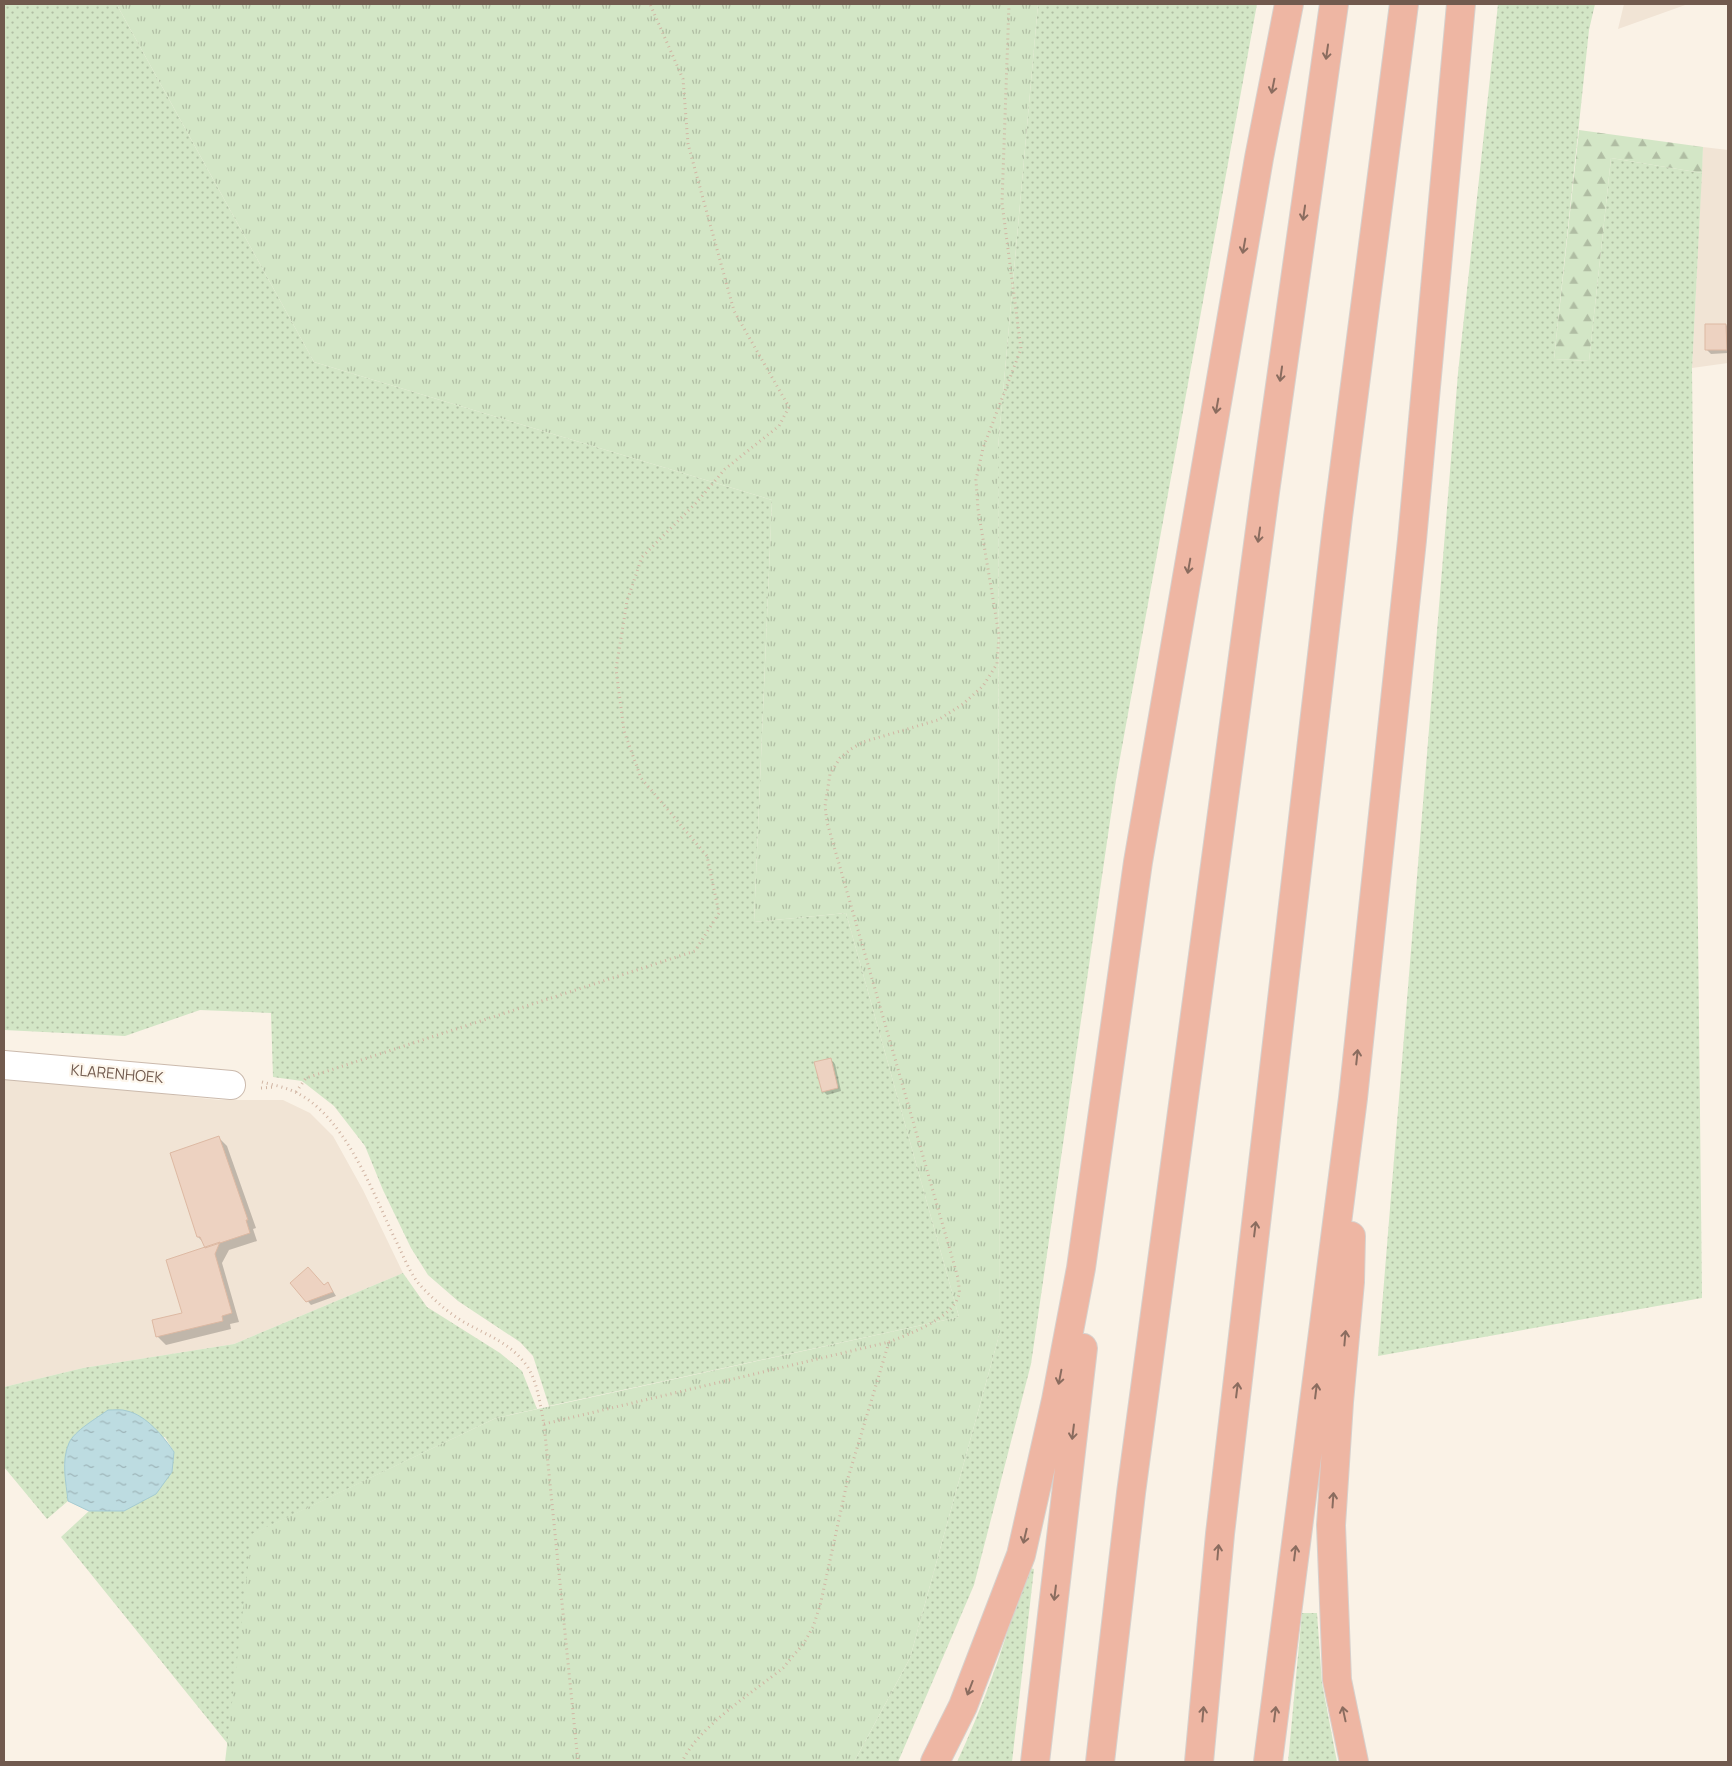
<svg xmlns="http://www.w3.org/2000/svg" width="1732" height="1766" viewBox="0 0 1732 1766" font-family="Manrope,sans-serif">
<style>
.residential{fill:#f1e4d5}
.grass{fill:url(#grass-dots)}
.forest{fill:url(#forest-firs)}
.park{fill:url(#park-tufts)}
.water{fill:url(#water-ripples);stroke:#a4cbd2}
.shadow{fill:#0003}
.building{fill:#edd2c1;stroke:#ddb9a3}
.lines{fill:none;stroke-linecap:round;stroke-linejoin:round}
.minor-casing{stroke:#cbbaad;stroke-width:30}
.highway-casing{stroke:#d7d1cd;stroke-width:30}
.path{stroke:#d1b5a4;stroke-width:3;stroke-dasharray:1 4;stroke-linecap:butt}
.minor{stroke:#fff;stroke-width:28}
.highway{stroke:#eeb6a3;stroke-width:28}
.oneway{stroke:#8a6c5f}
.labels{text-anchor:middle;stroke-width:4.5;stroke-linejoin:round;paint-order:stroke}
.street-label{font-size:15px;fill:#715a4e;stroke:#fdf6ec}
</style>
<defs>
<pattern id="grass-dots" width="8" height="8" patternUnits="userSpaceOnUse" patternTransform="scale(1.25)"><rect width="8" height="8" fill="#d3e6c6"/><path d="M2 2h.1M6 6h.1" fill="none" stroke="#b0bda3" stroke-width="1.8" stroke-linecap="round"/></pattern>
<pattern id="forest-firs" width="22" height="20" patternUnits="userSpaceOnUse" patternTransform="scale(1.25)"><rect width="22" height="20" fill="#d3e6c6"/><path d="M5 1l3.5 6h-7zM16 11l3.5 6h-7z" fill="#b0bda3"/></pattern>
<pattern id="park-tufts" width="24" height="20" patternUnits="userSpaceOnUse" patternTransform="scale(1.25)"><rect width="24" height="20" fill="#d3e6c6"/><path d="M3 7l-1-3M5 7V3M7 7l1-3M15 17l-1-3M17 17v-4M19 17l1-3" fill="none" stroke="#b0bda3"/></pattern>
<pattern id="water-ripples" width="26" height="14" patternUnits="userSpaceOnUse" patternTransform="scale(1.25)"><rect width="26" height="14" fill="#bddce1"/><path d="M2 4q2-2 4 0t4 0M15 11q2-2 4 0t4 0" fill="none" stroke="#9eb5b9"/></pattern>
</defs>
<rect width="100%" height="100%" fill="#faf2e6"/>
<path class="residential" d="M 1624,4 L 1688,4 L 1618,29 Z
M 1703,147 L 1728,150 L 1728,363 L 1692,368 Z
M 4,1076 L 219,1100 L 283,1100 L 310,1113 L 333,1136 L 363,1190 L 403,1273 L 234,1344 L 83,1368 L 4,1387 Z"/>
<path class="grass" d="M 4,4 L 142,4 L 117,5 L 314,362 L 772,500 L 754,922 L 846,913 L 959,1317 L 549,1406 L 533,1356 L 520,1342 L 458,1301 L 428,1275 L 411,1248 L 383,1190 L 365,1146 L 334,1106 L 302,1081 L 273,1077 L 271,1013 L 200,1010 L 125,1036 L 4,1030 Z
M 1038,4 L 1257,4 L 1116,780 L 1031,1364 L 974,1585 L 898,1762 L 854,1762 L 910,1658 L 1000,1332 L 998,448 Z
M 1498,4 L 1595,4 L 1589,30 L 1554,359 L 1589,361 L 1611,158 L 1702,173 L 1692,369 L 1702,1298 L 1378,1356 L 1458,373 Z
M 403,1273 L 427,1307 L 500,1353 L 522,1371 L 537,1409 L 496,1418 L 253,1534 L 228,1744 L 61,1537 L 89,1511 L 124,1511 L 172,1472 L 174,1452 L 165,1437 L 64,1463 L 68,1501 L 47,1519 L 4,1467 L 4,1387 L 83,1368 L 234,1344 Z
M 1026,1567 L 1034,1569 L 1012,1762 L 957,1762 C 986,1700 1009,1633 1026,1567 Z
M 1302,1613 L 1317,1613 L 1322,1683 L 1337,1762 L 1288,1762 Z"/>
<path class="forest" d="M 1579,130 L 1703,147 L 1702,173 L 1611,158 L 1589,361 L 1554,359 Z"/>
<path class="park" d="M 142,4 L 1038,4 L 998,448 L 1000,1332 L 910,1658 L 854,1762 L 225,1762 L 252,1534 L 496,1418 L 959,1317 L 846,913 L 754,922 L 772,500 L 314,362 L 117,5 Z"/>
<path class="water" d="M 108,1410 C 114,1410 122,1409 127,1411 C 146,1415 164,1437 174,1452 L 172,1472 L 156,1494 L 124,1511 L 89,1511 L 68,1501 C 66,1482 61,1461 69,1443 C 74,1431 97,1418 108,1410 Z"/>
<path class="shadow" d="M 1726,325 L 1728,327 L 1728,353 L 1711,354 L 1707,350 Z
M 831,1060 L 835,1064 L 841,1091 L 827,1095 L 823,1091 Z
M 219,1138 L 227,1146 L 256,1228 L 253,1229 L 257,1241 L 229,1250 L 222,1263 L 239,1322 L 230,1324 L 231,1329 L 166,1345 L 157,1336 L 183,1314 L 206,1249 L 204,1243 L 198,1237 Z
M 292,1283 L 324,1286 L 328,1283 L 336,1296 L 311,1305 Z"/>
<path class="building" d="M 1705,324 L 1726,324 L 1727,350 L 1705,350 Z
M 831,1058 L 838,1088 L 822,1092 L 814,1062 Z
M 219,1136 L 248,1220 L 246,1220 L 250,1233 L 205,1248 L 200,1237 L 197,1237 L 170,1153 Z
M 220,1242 L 215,1254 L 232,1313 L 222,1316 L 223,1321 L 156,1337 L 152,1320 L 182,1313 L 166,1260 Z
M 308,1267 L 324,1285 L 328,1282 L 333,1292 L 306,1302 L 290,1283 Z"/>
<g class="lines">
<defs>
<path id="minor" d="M 4,1065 L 231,1085"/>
<path id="highway" d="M 1351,1236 L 1350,1282 L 1339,1402 L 1331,1525 L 1337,1680 L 1354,1762
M 935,1762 L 963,1706 L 1021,1555 L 1056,1400 L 1081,1268 L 1138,862 L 1259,158 L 1289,4
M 1035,1762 L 1083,1348
M 1100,1762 L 1131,1493 L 1265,492 L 1334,4
M 1199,1762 L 1220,1534 L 1338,517 L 1404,4
M 1268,1762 L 1353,1098 L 1412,540 L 1461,4"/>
</defs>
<use href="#minor" class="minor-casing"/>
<use href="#highway" class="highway-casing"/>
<path class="path" d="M 262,1082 C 273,1085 285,1087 295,1092 C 344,1115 372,1190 394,1237 C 402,1252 408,1270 419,1284 C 432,1298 446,1311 462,1321 C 486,1335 510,1342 527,1366 C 538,1383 540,1405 544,1424 L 578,1762
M 261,1088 L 275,1087
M 296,1092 L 306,1078 L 695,951 L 719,913 L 707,856 L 641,778 L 624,731 L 616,669 L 627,601 L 642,557 L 697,502 L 725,469 L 779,426 L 789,407 L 734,311 L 688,144 L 683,79 L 650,4
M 889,1342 C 909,1334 954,1318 959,1294 C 960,1290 958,1283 958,1278 L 827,822 L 825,806 L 830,774 L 840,758 L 851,749 L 863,742 L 938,720 L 963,704 L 983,686 L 997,664 L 999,635 L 978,509 L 976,480 L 983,448 L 1021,349 L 1002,203 L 1009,4
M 544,1424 L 889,1342 L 848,1478 L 820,1606 L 813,1627 L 804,1643 L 783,1668 C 753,1692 697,1728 682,1762"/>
<use href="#minor" class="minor"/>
<use href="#highway" class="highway"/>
</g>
<defs><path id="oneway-shaft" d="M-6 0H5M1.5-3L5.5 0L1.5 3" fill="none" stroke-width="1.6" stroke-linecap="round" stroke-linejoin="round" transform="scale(1.25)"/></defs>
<g class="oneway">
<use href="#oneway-shaft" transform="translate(1327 52) rotate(98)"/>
<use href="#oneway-shaft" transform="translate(1273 86) rotate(101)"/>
<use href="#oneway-shaft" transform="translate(1304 213) rotate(98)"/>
<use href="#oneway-shaft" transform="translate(1244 246) rotate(100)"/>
<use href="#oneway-shaft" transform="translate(1281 374) rotate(98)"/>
<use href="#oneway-shaft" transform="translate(1217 406) rotate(100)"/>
<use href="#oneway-shaft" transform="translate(1259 535) rotate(98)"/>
<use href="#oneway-shaft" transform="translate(1189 566) rotate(100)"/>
<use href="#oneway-shaft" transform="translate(1357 1057) rotate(-84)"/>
<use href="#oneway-shaft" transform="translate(1255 1229) rotate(-83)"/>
<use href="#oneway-shaft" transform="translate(1345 1338) rotate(-85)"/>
<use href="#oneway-shaft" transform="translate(1060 1377) rotate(101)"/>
<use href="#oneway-shaft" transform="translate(1237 1390) rotate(-83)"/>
<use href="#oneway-shaft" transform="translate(1316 1391) rotate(-83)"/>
<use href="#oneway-shaft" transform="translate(1073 1432) rotate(97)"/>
<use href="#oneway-shaft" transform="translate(1333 1500) rotate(-86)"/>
<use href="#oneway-shaft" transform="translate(1025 1536) rotate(103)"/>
<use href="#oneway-shaft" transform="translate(1218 1552) rotate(-85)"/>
<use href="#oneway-shaft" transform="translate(1295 1553) rotate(-83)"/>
<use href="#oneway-shaft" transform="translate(1055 1593) rotate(97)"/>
<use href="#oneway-shaft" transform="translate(970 1688) rotate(111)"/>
<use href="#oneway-shaft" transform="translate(1203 1714) rotate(-85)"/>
<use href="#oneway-shaft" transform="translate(1275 1714) rotate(-83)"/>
<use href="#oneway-shaft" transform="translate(1344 1714) rotate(-102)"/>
</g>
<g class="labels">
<g class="street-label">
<text transform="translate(117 1074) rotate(5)" y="5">KLARENHOEK</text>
</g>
</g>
<rect width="1732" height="1766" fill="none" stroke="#715a4e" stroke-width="10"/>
</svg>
